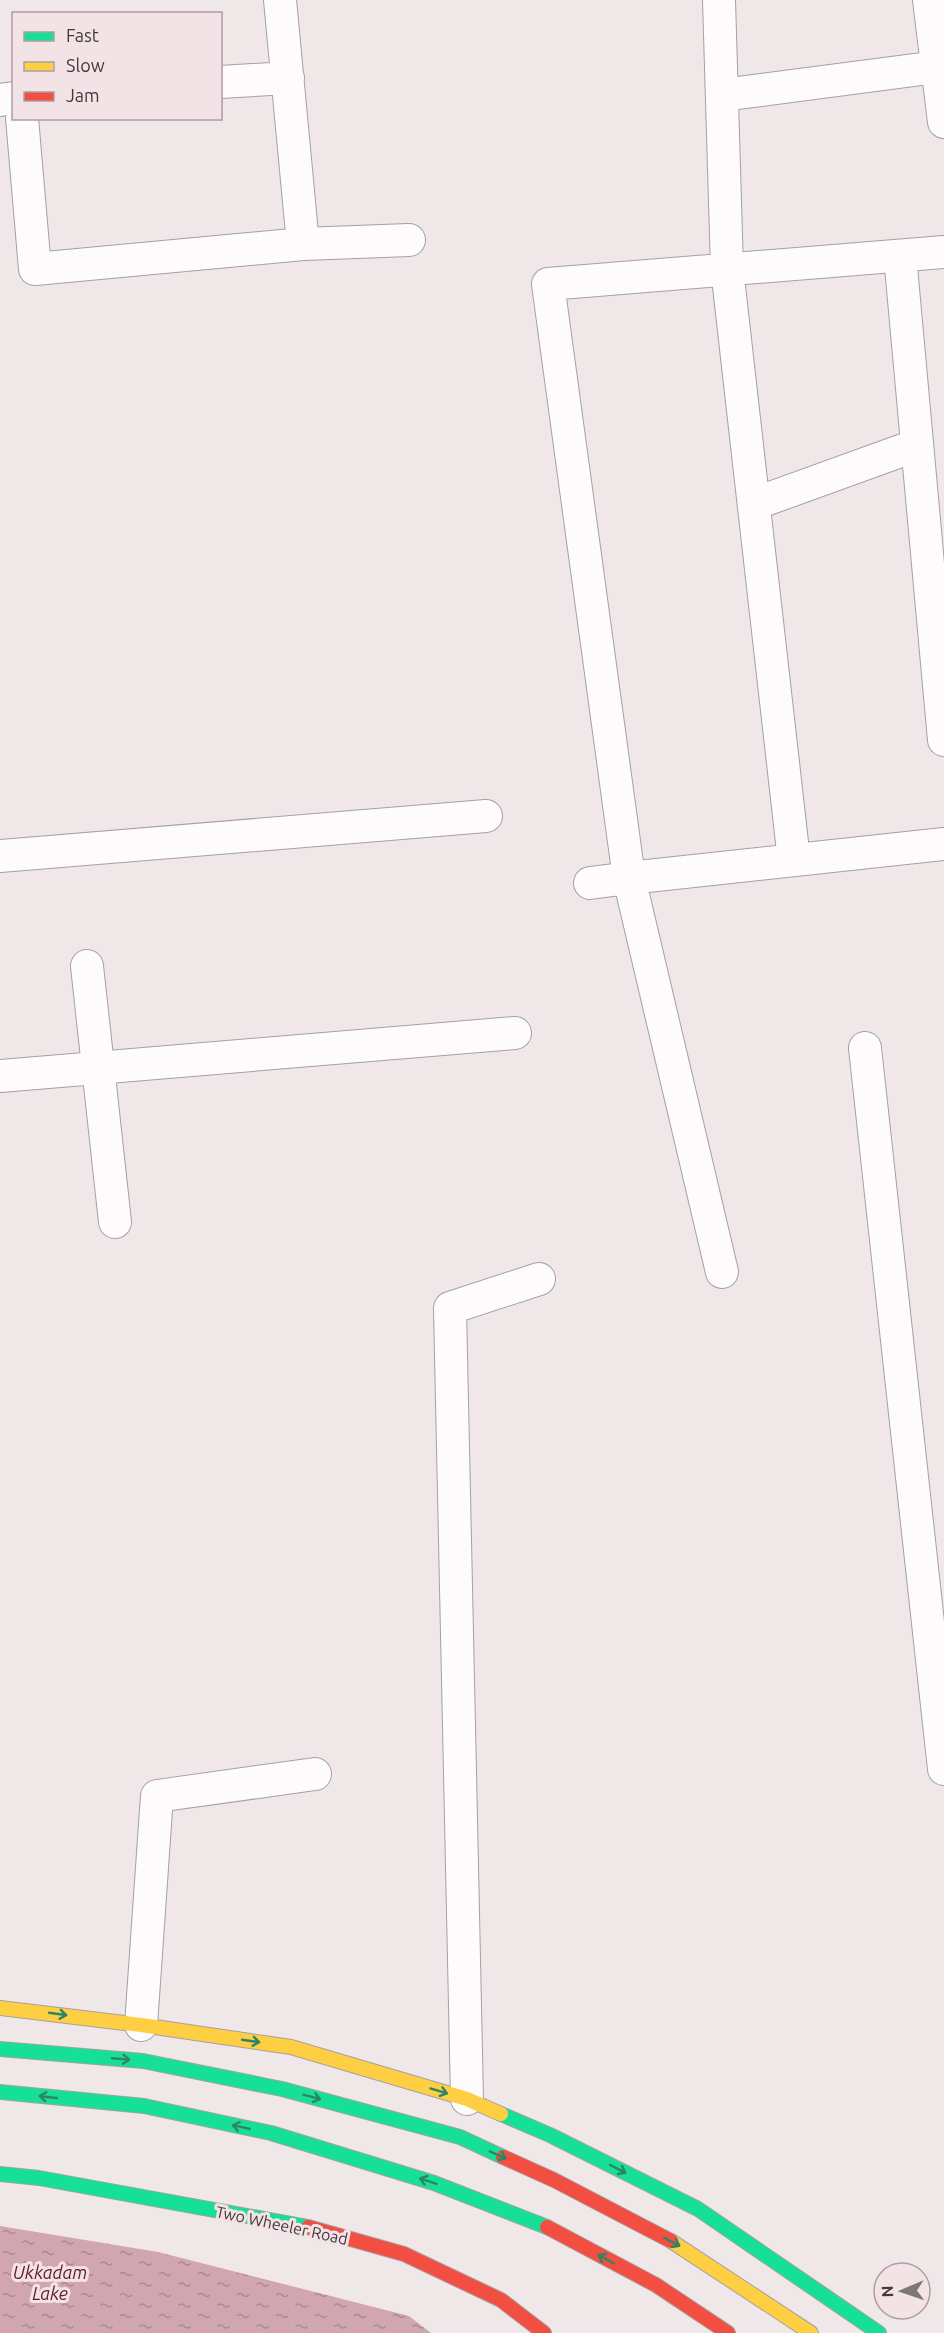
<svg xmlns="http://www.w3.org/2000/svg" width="944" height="2333" viewBox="0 0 944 2333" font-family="Ubuntu,sans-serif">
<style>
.water{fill:url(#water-ripples)}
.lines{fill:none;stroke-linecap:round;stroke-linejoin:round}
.street-casing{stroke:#a6a0a1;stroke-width:34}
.fast-casing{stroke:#a6a0a1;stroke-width:16}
.slow-casing{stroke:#a6a0a1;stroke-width:16}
.jam-casing{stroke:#a6a0a1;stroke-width:16}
.street{stroke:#fdfbfc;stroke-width:32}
.fast{stroke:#16e098;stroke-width:14}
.slow{stroke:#ffcf43;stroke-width:14}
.jam{stroke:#f24e42;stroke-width:14}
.oneway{stroke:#2d8565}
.labels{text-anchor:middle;stroke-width:6;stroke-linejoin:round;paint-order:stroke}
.street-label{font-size:16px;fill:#403a3b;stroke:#f4e3e6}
.water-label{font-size:18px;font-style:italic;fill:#611930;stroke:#f4e3e6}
</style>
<defs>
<pattern id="water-ripples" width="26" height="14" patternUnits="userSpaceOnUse" patternTransform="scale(1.5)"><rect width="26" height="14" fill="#d2a6b0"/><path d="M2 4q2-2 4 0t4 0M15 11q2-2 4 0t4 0" fill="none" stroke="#ac8890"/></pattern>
</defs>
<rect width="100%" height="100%" fill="#f0e7e9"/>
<path class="water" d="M 0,2226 L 158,2252 L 409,2316 L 431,2333 L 0,2333 Z"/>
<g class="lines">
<defs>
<path id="street" d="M 719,0 L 727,269 L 794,860
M 929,0 L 944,122
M 220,82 L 288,78
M 722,95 L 937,67
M 0,100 L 14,98
M 22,118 L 35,269 L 303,244 L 280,0
M 303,244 L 409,240
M 944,252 L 548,284 L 629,878 L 944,844
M 900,256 L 944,740
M 754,504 L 917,445
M 0,856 L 486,816
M 590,883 L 629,878 L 722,1272
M 87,966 L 115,1222
M 865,1048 L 944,1769
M 0,1076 L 515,1033
M 141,2025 L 157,1796 L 315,1774
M 467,2099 L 450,1308 L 539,1279"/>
<path id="fast" d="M 0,2049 L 143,2061 L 282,2089 L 460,2137 L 503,2157
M 0,2092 L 144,2106 L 271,2133 L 434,2183 L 547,2227
M 501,2114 L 550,2135 L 698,2209 L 879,2333
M 0,2174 L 39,2178 L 308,2227"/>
<path id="slow" d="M 0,2008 L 141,2025 L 291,2047 L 467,2099 L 501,2114
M 671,2241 L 811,2333"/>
<path id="jam" d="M 503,2157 L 554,2180 L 671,2241
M 308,2227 L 404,2254 L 501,2300 L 544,2333
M 547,2227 L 656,2285 L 728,2333"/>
</defs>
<use href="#street" class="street-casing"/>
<use href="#fast" class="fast-casing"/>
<use href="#slow" class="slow-casing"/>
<use href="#jam" class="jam-casing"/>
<use href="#street" class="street"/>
<use href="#fast" class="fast"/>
<use href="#slow" class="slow"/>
<use href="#jam" class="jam"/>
</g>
<defs><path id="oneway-shaft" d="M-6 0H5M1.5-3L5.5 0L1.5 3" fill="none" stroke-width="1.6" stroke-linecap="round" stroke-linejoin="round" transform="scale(1.5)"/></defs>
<g class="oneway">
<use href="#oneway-shaft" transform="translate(58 2014) rotate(8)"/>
<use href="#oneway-shaft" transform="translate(251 2041) rotate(8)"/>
<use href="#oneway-shaft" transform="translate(121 2059) rotate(5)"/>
<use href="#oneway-shaft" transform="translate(439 2091) rotate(17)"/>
<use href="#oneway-shaft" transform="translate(48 2097) rotate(-174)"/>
<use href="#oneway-shaft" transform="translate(312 2097) rotate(15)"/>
<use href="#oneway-shaft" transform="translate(241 2127) rotate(-168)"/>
<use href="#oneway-shaft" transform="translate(498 2155) rotate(24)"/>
<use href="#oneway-shaft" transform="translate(618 2169) rotate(27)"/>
<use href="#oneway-shaft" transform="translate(428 2181) rotate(-162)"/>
<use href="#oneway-shaft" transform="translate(672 2242) rotate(28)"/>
<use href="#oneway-shaft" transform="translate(606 2259) rotate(-152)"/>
</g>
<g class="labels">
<g class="street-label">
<text transform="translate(282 2225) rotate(12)" y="6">Two Wheeler Road</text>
</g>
<g class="water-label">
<text x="50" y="2279">Ukkadam<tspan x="50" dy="21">Lake</tspan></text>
</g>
</g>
<rect x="12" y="12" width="210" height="108" fill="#f4e3e6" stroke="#ac9fa2" stroke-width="1.5"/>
<rect x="24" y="32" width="30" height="9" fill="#16e098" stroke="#ac9fa2" stroke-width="1.5"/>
<text x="66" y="42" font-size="18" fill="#403a3b">Fast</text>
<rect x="24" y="62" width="30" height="9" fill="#ffcf43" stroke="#ac9fa2" stroke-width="1.5"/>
<text x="66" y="72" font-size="18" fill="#403a3b">Slow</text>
<rect x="24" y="92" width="30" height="9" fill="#f24e42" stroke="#ac9fa2" stroke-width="1.5"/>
<text x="66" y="102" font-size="18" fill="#403a3b">Jam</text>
<g transform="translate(902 2291) rotate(268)"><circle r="28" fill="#f4e3e6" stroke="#ac9fa2" stroke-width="1.5"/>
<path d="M0-4.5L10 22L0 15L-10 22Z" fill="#7e7778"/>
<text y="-9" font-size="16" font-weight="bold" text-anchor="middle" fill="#403a3b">N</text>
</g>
</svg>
